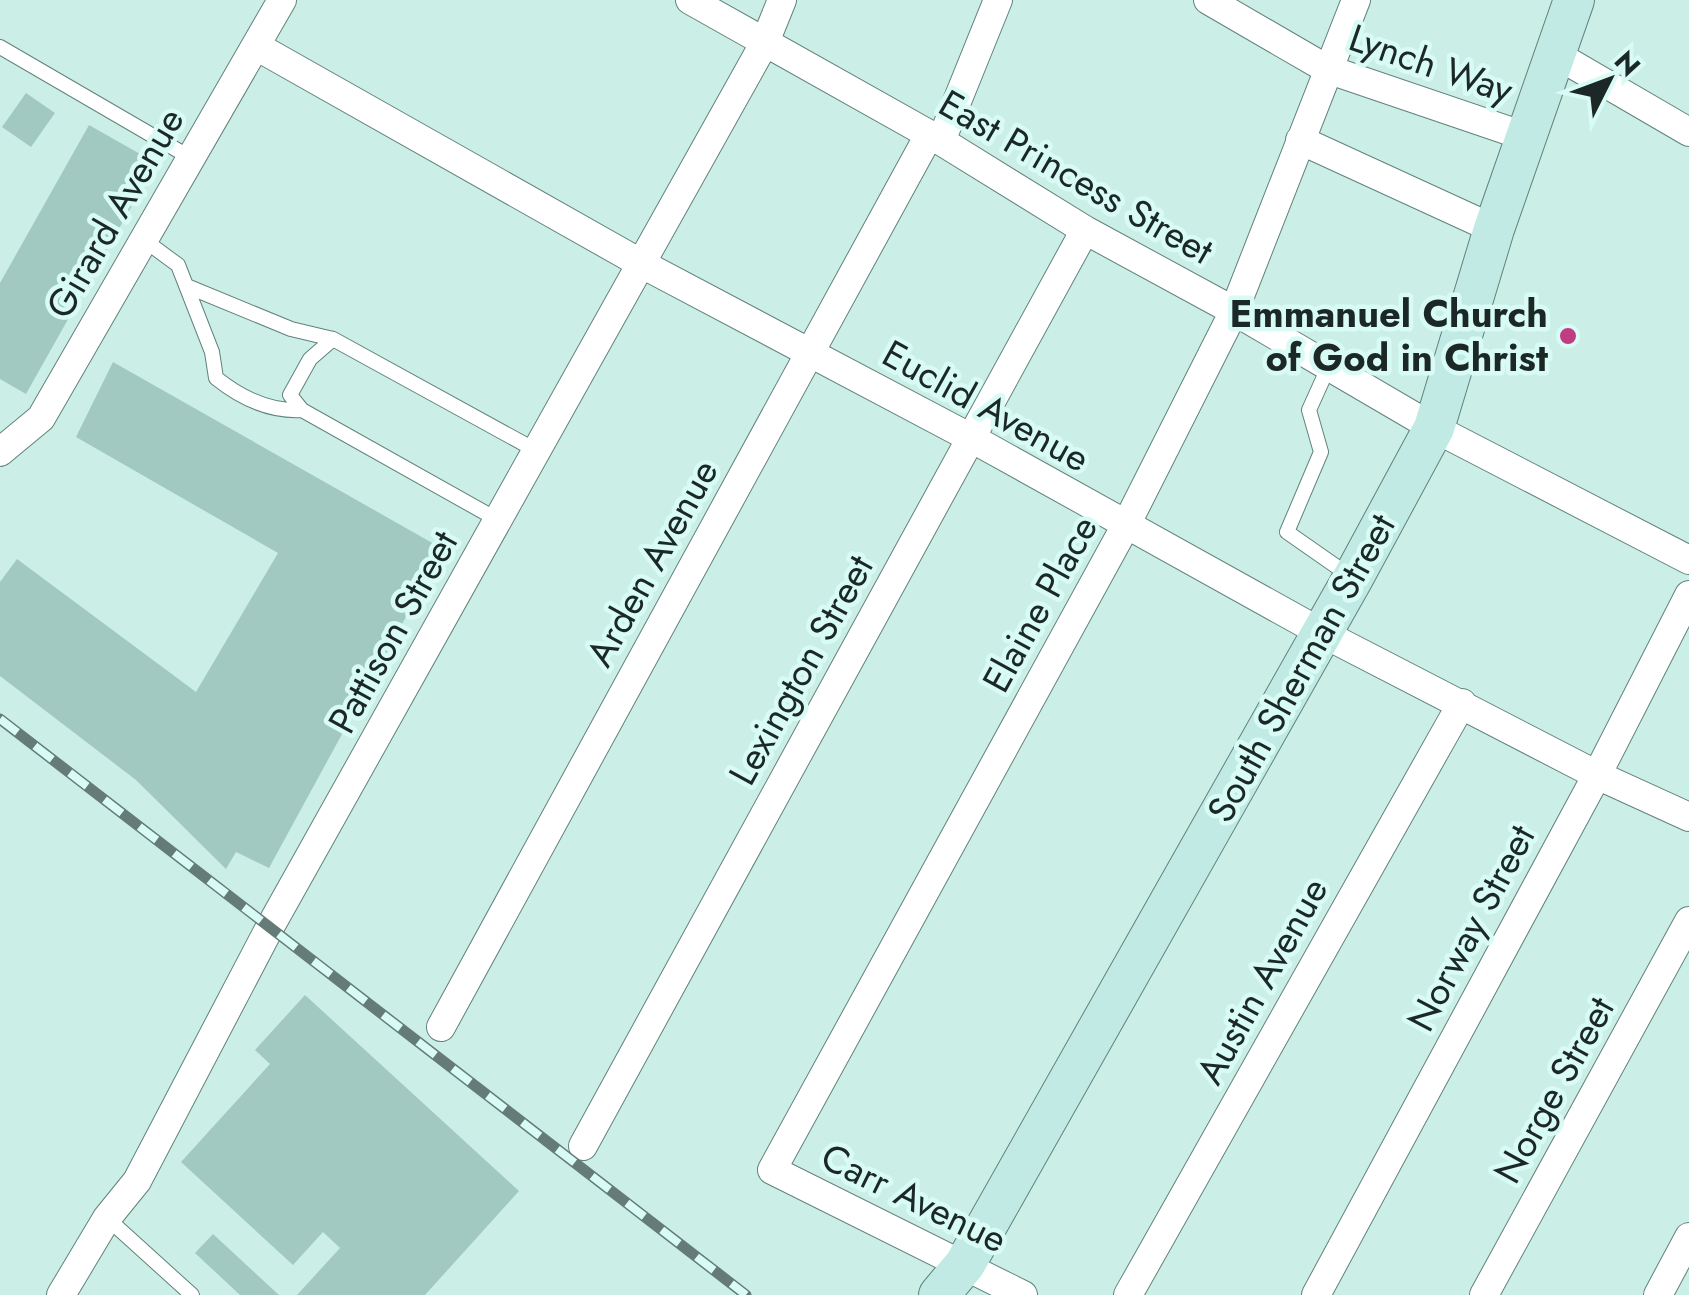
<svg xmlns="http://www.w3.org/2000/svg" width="1689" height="1295" viewBox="0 0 1689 1295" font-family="Jost,sans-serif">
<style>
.building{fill:#a2c9c1}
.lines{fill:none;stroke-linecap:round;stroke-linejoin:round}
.service-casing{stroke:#61827b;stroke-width:16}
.minor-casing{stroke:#61827b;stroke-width:30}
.secondary-casing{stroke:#61827b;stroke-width:42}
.service{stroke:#fff;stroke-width:14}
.minor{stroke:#fff;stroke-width:28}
.secondary{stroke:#c1eae4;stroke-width:40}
.rail-casing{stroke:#657b77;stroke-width:11}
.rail{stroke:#d8fcf5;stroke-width:8;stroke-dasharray:22;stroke-linecap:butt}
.poi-dot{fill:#c03d84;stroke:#d8fcf5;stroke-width:4}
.labels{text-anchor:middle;stroke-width:9;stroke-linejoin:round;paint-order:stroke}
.street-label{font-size:38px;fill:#1b2826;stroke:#d8fcf5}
.poi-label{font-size:38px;font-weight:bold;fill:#1b2826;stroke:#d8fcf5;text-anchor:end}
</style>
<rect width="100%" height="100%" fill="#cbefe7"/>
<path class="building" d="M 26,93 L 55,113 L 31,147 L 2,127 Z
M 89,125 L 156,163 L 26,394 L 0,379 L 0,283 Z
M 113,362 L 443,549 L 269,868 L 236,852 L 226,869 L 136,780 L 0,676 L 0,582 L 17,559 L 196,692 L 278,553 L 76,437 Z
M 305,995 L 519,1191 L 425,1295 L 297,1295 L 340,1248 L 323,1232 L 293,1265 L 181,1162 L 270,1064 L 255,1050 Z
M 213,1234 L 279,1295 L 240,1295 L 195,1253 Z"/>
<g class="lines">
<defs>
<path id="service" d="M 0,47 L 191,158
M 144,240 L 178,265 L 212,352 L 216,378 C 241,398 269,412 302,410
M 189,287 L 291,329 L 333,339
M 1328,368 L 1309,410 L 1321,452 L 1287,532 L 1350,576
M 498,520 L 302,410 L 290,395 L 310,359 L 333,339 L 537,451
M 107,1218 L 192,1295"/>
<path id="minor" d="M 690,0 L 941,141 L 1085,230 L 1234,311 L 1434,428 L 1689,560
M 1208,0 L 1327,69 L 1527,137
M 256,46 L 642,264 L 971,438 L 1322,633 L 1597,775 L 1689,817
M 1555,54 L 1689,132
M 1300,140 L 1494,229
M 941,141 L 998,0
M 0,452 L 41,418 L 282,0
M 441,1027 L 929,135
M 583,1146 L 1085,230
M 61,1295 L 107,1218 L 137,1181 L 270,927 L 765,42 L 782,0
M 1023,1295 L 772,1170 L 1126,525 L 1234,311 L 1356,0
M 1128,1295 L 1462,703
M 1316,1295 L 1597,775 L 1689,595
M 1484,1295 L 1689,921
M 1658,1295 L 1689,1237"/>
<path id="secondary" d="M 939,1295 L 965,1264 L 1353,578 L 1434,428 L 1494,229 L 1574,0"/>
</defs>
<use href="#service" class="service-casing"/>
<use href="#minor" class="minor-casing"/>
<use href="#secondary" class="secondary-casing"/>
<use href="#service" class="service"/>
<use href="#minor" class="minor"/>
<use href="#secondary" class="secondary"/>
<defs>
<path id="rail" d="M 0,719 L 746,1295"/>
</defs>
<use href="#rail" class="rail-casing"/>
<use href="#rail" class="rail"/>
</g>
<circle class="poi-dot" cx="1568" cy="336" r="10"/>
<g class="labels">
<g class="street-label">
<text transform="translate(1431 64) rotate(19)" y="13">Lynch Way</text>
<text transform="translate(1076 177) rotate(30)" y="13">East Princess Street</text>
<text transform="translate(115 213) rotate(-60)" y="13">Girard Avenue</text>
<text transform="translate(986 406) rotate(29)" y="13">Euclid Avenue</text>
<text transform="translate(652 563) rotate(-61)" y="13">Arden Avenue</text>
<text transform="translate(1040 604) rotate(-61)" y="13">Elaine Place</text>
<text transform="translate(393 632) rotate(-61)" y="13">Pattison Street</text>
<text transform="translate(1301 668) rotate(-61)" y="13">South Sherman Street</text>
<text transform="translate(801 670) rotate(-61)" y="13">Lexington Street</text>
<text transform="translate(1471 928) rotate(-62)" y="13">Norway Street</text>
<text transform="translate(1262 981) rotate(-61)" y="13">Austin Avenue</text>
<text transform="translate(1554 1090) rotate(-61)" y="13">Norge Street</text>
<text transform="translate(914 1198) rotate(26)" y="13">Carr Avenue</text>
</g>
<g class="poi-label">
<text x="1548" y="327">Emmanuel Church<tspan x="1548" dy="44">of God in Christ</tspan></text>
</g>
</g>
<g transform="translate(1609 80) rotate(48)" stroke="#d8fcf5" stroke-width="8" paint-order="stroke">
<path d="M0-8L18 38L0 25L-18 38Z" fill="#1b2826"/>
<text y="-15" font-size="28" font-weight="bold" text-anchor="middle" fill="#1b2826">N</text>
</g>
</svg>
